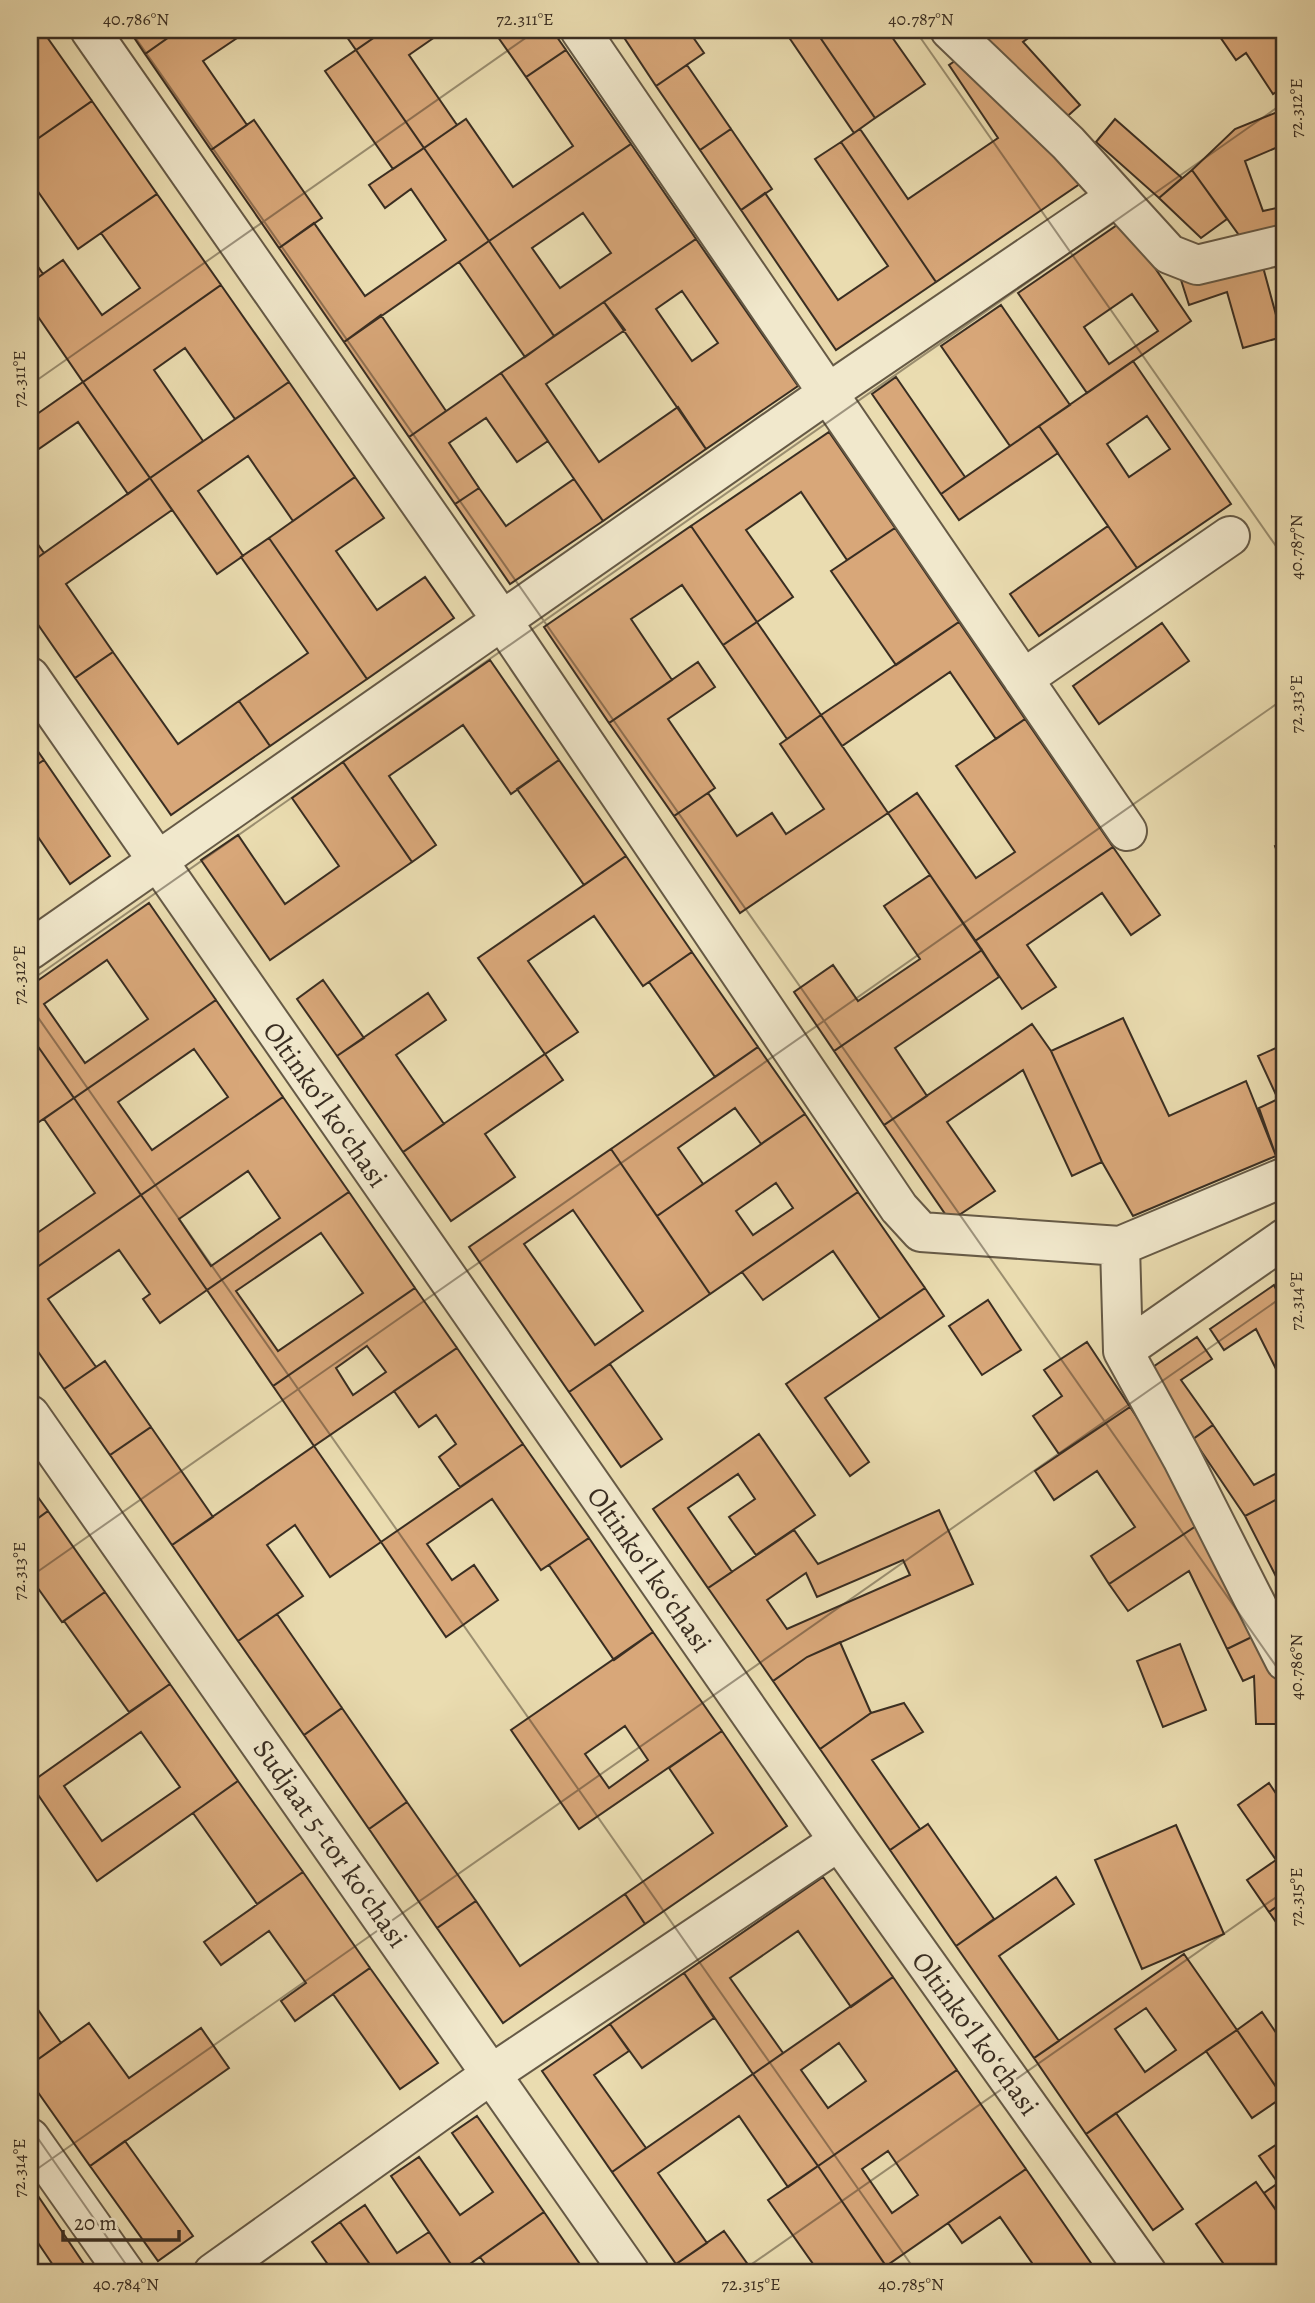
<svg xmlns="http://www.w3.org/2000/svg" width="1315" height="2303" viewBox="0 0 1315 2303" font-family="Alegreya,serif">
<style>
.building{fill:#d8a779;stroke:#3a2e22;stroke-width:2;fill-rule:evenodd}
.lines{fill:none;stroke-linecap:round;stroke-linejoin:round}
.minor-casing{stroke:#665a46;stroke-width:42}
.minor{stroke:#f1e8cc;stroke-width:38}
.ticks{fill:none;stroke:#3a2e22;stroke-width:2;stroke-opacity:0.45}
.labels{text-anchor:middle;stroke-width:6;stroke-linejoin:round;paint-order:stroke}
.street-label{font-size:28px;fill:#3a2e22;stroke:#f1e8cc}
.neatline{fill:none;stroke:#3a2e22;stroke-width:2.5}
.ticks-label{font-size:18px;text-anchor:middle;fill:#3a2e22}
</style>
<rect width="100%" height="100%" fill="#eadcb0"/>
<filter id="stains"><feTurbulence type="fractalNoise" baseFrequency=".00286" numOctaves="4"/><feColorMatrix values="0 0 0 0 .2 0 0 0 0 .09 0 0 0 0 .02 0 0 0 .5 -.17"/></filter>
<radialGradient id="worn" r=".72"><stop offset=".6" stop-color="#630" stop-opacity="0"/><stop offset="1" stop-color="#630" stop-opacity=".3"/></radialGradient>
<path class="building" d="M 30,30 L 42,30 L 92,101 L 30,144 Z
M 129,30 L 179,30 L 145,54 Z
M 179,30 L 249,30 L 203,61 L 247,125 L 211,150 L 145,54 Z
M 342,30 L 385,30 L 356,50 Z
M 385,30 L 445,30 L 409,55 L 457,125 L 424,148 L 356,50 Z
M 493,30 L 552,30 L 566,50 L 526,77 Z
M 624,30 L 688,30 L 704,53 L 656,86 L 623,36 Z
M 784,30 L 815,30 L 875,118 L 854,133 Z
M 815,30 L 887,30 L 925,84 L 875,118 Z
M 996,30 L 1039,30 L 1023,42 L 1080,105 L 1062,121 L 986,37 Z
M 1224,30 L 1284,30 L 1285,86 L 1273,94 L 1246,53 L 1236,60 L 1218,34 Z
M 356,50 L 424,148 L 393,169 L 325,71 Z
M 566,50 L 631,144 L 489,241 L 424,148 L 466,119 L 513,187 L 573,146 L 526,77 Z
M 965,54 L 1084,181 L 936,282 L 841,142 L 860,129 L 908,199 L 998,138 L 949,65 Z
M 687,65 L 731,129 L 700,150 L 656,86 Z
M 92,101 L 157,194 L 78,249 L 30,180 L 30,144 Z
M 1285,109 L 1285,144 L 1245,161 L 1263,211 L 1285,206 L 1285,232 L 1244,242 L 1192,170 L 1235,129 Z
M 1115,119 L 1182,178 L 1159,198 L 1096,142 Z
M 254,120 L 322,218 L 279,248 L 211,150 Z
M 731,129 L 772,189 L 741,210 L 700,150 Z
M 841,142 L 936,282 L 836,350 L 741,210 L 765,193 L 838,300 L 888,266 L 815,159 Z
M 631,144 L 696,239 L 554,336 L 489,241 ZM 583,213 L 611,253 L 560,288 L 532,248 Z
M 424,148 L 489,241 L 344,342 L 279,248 L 314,223 L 365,296 L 446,240 L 411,189 L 385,208 L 369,185 Z
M 1192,170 L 1227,219 L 1201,238 L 1159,198 Z
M 157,194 L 221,285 L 83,382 L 30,305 L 30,283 L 63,260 L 102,315 L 140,288 L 101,233 Z
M 1123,221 L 1191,321 L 1087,393 L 1018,293 ZM 1132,294 L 1158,331 L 1109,364 L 1084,327 Z
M 696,239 L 798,386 L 706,449 L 604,302 ZM 682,291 L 718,343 L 692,361 L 656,309 Z
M 489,241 L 554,336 L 525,357 L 459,262 Z
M 30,255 L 43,274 L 30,283 Z
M 1260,256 L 1282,337 L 1243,348 L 1227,292 L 1189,305 L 1181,280 Z
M 221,285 L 289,382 L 235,419 L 185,348 L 154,370 L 203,441 L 150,478 L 83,382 Z
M 604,302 L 625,330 L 546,384 L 599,462 L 678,407 L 706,449 L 603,521 L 501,373 Z
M 1001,305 L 1070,405 L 1010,446 L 941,346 Z
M 381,315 L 446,411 L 409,437 L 344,342 Z
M 1133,361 L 1231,504 L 1137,568 L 1039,426 ZM 1147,416 L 1170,449 L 1129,477 L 1107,444 Z
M 501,373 L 548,441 L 517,462 L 486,418 L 449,443 L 479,488 L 455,504 L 409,437 Z
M 896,377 L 965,477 L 941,494 L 872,394 Z
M 83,382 L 150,478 L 128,494 L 78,422 L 30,455 L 30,419 Z
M 289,382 L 355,477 L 293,521 L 248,456 L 198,491 L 243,556 L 217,574 L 150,478 Z
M 1039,426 L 1058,453 L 959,520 L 941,494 Z
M 829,432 L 895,528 L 847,560 L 801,492 L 746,530 L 793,597 L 757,622 L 691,526 Z
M 355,477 L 384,518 L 336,551 L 377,610 L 425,577 L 454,618 L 367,679 L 269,538 Z
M 150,478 L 172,510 L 66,584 L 113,652 L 75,678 L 30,613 L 30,563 Z
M 574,479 L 603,521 L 510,584 L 455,504 L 479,488 L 506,526 Z
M 691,526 L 757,622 L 723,645 L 682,585 L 631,619 L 672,680 L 609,723 L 544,627 Z
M 1108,526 L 1137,568 L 1039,636 L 1010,594 Z
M 895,528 L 959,622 L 896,665 L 831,571 Z
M 30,533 L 44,553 L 30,563 Z
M 269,538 L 367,679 L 270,746 L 239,701 L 308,653 L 241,557 Z
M 757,622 L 821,715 L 787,739 L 723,645 Z
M 959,622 L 1025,719 L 996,739 L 950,672 L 842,746 L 821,715 Z
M 1162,623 L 1189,661 L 1099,724 L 1073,686 Z
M 113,652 L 178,744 L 239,701 L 270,746 L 171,815 L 75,678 Z
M 490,660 L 559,760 L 511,794 L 463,725 L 389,776 L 436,845 L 412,862 L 343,762 Z
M 698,662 L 715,687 L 668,719 L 715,788 L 674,816 L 609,723 Z
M 821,715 L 888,813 L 740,913 L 674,816 L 708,793 L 737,836 L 772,813 L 786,834 L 824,809 L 780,744 Z
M 1025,719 L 1113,847 L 975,941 L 888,813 L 917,793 L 976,878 L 1015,852 L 956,766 Z
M 30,740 L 44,760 L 30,769 Z
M 44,760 L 110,856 L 70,884 L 30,825 L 30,769 Z
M 559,760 L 626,856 L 584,885 L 517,789 Z
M 343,762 L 412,862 L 270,960 L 201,860 L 238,835 L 285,904 L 339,866 L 292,798 Z
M 1285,842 L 1285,873 L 1275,846 Z
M 1113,847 L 1160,915 L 1131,935 L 1102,893 L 1027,945 L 1056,987 L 1022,1009 L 975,941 Z
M 626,856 L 692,952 L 643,986 L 594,916 L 528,961 L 578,1032 L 545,1054 L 478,958 Z
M 930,875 L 982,950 L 834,1051 L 794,992 L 833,965 L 858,1001 L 920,959 L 884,906 Z
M 149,903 L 216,1000 L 74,1098 L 30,1035 L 30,986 ZM 107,960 L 148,1019 L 85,1063 L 44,1004 Z
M 982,950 L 999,977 L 895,1048 L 927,1096 L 884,1125 L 834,1051 Z
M 692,952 L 758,1047 L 715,1077 L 649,982 Z
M 323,980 L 364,1038 L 337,1056 L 297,999 Z
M 428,993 L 446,1020 L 396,1055 L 444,1124 L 403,1152 L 337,1056 Z
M 216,1000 L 283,1097 L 141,1195 L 74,1098 ZM 194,1049 L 228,1097 L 152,1150 L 118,1102 Z
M 1123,1018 L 1169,1116 L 1246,1081 L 1276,1156 L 1133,1216 L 1102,1162 L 1051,1051 Z
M 1032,1024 L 1051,1051 L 1102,1162 L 1072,1176 L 1023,1070 L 947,1122 L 995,1191 L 950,1221 L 884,1125 Z
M 30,1035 L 74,1098 L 30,1128 Z
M 1285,1044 L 1285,1153 L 1276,1156 L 1259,1108 L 1278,1099 L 1258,1056 Z
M 758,1047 L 805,1114 L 761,1144 L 735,1108 L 678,1148 L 703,1184 L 657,1216 L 611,1149 Z
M 545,1054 L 563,1080 L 485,1134 L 515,1177 L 451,1221 L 403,1152 Z
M 283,1097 L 349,1192 L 207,1290 L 141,1195 ZM 248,1171 L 280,1218 L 211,1266 L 179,1219 Z
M 74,1098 L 141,1195 L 30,1272 L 30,1238 L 95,1193 L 44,1119 Z
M 805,1114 L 858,1192 L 710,1294 L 657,1216 ZM 776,1183 L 793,1208 L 753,1235 L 736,1211 Z
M 611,1149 L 710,1294 L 569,1392 L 469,1247 ZM 573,1210 L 643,1311 L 595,1345 L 524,1244 Z
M 349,1192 L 415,1288 L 273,1386 L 207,1290 ZM 321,1233 L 363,1293 L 278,1351 L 236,1291 Z
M 858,1192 L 925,1288 L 880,1319 L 833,1251 L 763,1300 L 742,1272 Z
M 141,1195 L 207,1290 L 160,1323 L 143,1299 L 150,1294 L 119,1250 L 48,1299 L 96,1367 L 64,1389 L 30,1340 L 30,1272 Z
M 1274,1285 L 1285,1307 L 1285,1387 L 1256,1329 L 1224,1350 L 1210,1329 Z
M 415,1288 L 457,1348 L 314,1446 L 273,1386 ZM 367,1346 L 386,1372 L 353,1395 L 336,1368 Z
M 925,1288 L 944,1316 L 825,1398 L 869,1462 L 850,1476 L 786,1384 Z
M 988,1300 L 1021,1350 L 982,1375 L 949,1326 Z
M 1197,1337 L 1212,1359 L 1181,1380 L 1213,1425 L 1193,1439 L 1147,1371 Z
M 1087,1342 L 1130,1407 L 1059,1454 L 1033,1416 L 1062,1396 L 1044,1370 Z
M 457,1348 L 523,1444 L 460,1487 L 439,1457 L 456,1444 L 436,1415 L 419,1427 L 394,1391 Z
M 105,1361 L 151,1427 L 110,1455 L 64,1389 Z
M 610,1364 L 662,1439 L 621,1467 L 569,1392 Z
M 1130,1407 L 1205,1520 L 1109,1584 L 1091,1556 L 1135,1527 L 1097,1471 L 1054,1500 L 1035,1471 Z
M 1213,1425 L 1254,1485 L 1285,1469 L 1285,1495 L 1245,1516 L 1193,1439 Z
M 151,1427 L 213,1517 L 172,1545 L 110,1455 Z
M 759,1434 L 815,1515 L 756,1555 L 729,1517 L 755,1499 L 738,1474 L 688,1508 L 732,1572 L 708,1588 L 653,1509 Z
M 523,1444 L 589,1538 L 541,1570 L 492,1499 L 427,1544 L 452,1580 L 474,1565 L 498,1600 L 446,1637 L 381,1542 Z
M 314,1446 L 381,1542 L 330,1577 L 295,1525 L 267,1545 L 303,1596 L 238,1641 L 172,1545 Z
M 30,1486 L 48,1511 L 30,1524 Z
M 1285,1495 L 1285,1594 L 1245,1516 Z
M 939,1510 L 973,1584 L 807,1657 L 773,1681 L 708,1588 L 794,1530 L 818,1564 ZM 903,1560 L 910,1575 L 787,1629 L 767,1600 L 806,1573 L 817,1597 Z
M 48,1511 L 105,1592 L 62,1622 L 30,1577 L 30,1524 Z
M 1205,1520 L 1260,1633 L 1227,1649 L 1189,1571 L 1128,1611 L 1109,1584 Z
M 589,1538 L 653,1632 L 614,1660 L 549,1565 Z
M 105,1592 L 170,1684 L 129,1712 L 64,1621 Z
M 277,1614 L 342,1708 L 304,1735 L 238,1641 Z
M 653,1632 L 722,1731 L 579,1829 L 511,1730 ZM 625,1726 L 648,1760 L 609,1788 L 585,1754 Z
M 1260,1633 L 1276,1665 L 1278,1724 L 1256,1724 L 1254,1676 L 1243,1681 L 1227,1649 Z
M 840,1642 L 871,1713 L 820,1749 L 773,1681 L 807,1657 Z
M 1180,1644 L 1206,1710 L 1163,1727 L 1137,1661 Z
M 170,1684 L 238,1781 L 97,1881 L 30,1783 ZM 141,1732 L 180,1787 L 102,1841 L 64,1786 Z
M 904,1703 L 923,1732 L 872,1760 L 920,1829 L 890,1850 L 820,1749 L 871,1713 Z
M 342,1708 L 407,1802 L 369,1829 L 304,1735 Z
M 722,1731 L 787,1826 L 645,1924 L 625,1894 L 713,1833 L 669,1768 Z
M 238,1781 L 303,1872 L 257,1904 L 193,1813 Z
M 1269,1783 L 1285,1807 L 1285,1901 L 1269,1912 L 1247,1880 L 1276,1860 L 1238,1805 Z
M 407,1802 L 476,1901 L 437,1928 L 369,1829 Z
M 928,1824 L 994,1919 L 956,1946 L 890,1850 Z
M 1176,1825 L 1224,1934 L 1142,1969 L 1095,1860 Z
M 303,1872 L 370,1968 L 295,2021 L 281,2001 L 306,1983 L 269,1931 L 221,1965 L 204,1942 Z
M 823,1877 L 893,1977 L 851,2007 L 798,1931 L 730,1978 L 783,2053 L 753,2074 L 684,1973 Z
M 1056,1877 L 1074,1904 L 999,1956 L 1059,2041 L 1034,2058 L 956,1946 Z
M 625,1894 L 645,1924 L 503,2023 L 437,1928 L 476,1901 L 520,1966 Z
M 1285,1901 L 1285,1935 L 1269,1912 Z
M 1184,1954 L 1237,2030 L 1086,2134 L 1034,2058 ZM 1146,2008 L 1176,2050 L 1145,2072 L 1115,2029 Z
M 370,1968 L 438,2063 L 400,2089 L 333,1994 Z
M 684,1973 L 714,2018 L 642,2068 L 610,2024 Z
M 893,1977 L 957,2070 L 818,2166 L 753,2074 ZM 839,2043 L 866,2081 L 828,2108 L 801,2070 Z
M 30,1998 L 61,2043 L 30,2065 Z
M 1262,2012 L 1285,2046 L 1285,2100 L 1237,2030 Z
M 89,2023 L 129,2078 L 201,2028 L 229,2068 L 90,2166 L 30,2081 L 30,2065 Z
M 610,2024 L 629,2051 L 594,2075 L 646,2148 L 612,2172 L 542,2071 Z
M 1237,2030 L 1283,2097 L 1252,2118 L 1206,2051 Z
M 957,2070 L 1026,2169 L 886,2266 L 818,2166 ZM 888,2151 L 918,2195 L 892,2213 L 862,2169 Z
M 753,2074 L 818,2166 L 788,2187 L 739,2116 L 658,2173 L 707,2243 L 676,2264 L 612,2172 Z
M 1116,2113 L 1183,2209 L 1153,2230 L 1086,2134 Z
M 477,2116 L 544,2212 L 457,2273 L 391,2176 L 419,2157 L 460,2215 L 493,2192 L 452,2133 Z
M 1285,2139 L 1285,2223 L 1264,2193 L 1278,2183 L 1259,2156 Z
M 125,2141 L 193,2236 L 158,2261 L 90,2166 Z
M 818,2166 L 886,2266 L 875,2273 L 815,2273 L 818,2271 L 768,2200 Z
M 1026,2169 L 1093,2266 L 1082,2273 L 1039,2273 L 1000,2217 L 962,2243 L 948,2223 Z
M 1256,2182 L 1285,2223 L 1285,2266 L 1275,2273 L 1230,2273 L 1196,2224 Z
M 30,2184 L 90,2273 L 53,2273 L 57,2271 L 30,2231 Z
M 365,2205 L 397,2253 L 429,2232 L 457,2273 L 376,2273 L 340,2222 Z
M 544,2212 L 586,2273 L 492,2273 L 480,2257 Z
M 340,2222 L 376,2273 L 334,2273 L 312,2242 Z
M 724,2231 L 754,2273 L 682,2273 L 676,2264 Z"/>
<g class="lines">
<defs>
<path id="minor" d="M 90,30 L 503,622 L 899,1208 L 921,1232 L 1120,1246
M 580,30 L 1127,831
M 950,30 L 1068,143 L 1169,254 L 1197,265 L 1285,244
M 30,677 L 839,1841 L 1147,2273
M 1023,679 L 1230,536
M 30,950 L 828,393 L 1116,197
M 1285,1177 L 1120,1246 L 1123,1351 L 1182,1458 L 1285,1661
M 1123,1351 L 1285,1238
M 30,1415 L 630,2273
M 30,2138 L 125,2273
M 213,2273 L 493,2073 L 839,1841"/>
</defs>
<use href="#minor" class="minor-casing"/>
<use href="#minor" class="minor"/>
</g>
<path class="ticks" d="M 130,30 L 1285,1679M 915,30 L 1285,559M 30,385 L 537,30M 30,981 L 1285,102M 30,1006 L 917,2273M 30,1577 L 1285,698M 30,2127 L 132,2273M 30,2174 L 1285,1295M 739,2273 L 1285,1891"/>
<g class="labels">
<g class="street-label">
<text transform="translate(326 1104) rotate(55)" y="10">Oltinkoʻl koʻchasi</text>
<text transform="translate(650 1569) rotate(55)" y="10">Oltinkoʻl koʻchasi</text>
<text transform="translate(331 1843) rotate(55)" y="10">Sudjaat 5-tor koʻchasi</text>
<text transform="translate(976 2033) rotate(54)" y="10">Oltinkoʻl koʻchasi</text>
</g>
</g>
<rect width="1315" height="2303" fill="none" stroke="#eadcb0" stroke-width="77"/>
<path d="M63 2230v10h116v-10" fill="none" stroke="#3a2e22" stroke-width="3.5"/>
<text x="74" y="2230" font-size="21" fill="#3a2e22" stroke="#f1e8cc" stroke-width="5" paint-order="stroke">20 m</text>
<rect x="38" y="38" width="1238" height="2226" class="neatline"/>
<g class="ticks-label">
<text x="136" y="25">40.786°N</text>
<text x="525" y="25">72.311°E</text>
<text x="921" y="25">40.787°N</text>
<text transform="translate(1296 108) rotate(-90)" y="6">72.312°E</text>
<text transform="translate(19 379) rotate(-90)" y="6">72.311°E</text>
<text transform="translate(1296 547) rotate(-90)" y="6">40.787°N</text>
<text transform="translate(1296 704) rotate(-90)" y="6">72.313°E</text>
<text transform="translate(19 975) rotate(-90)" y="6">72.312°E</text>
<text transform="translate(1296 1301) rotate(-90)" y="6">72.314°E</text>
<text transform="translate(19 1571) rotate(-90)" y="6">72.313°E</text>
<text transform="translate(1296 1667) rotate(-90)" y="6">40.786°N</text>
<text transform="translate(1296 1897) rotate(-90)" y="6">72.315°E</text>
<text transform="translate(19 2168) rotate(-90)" y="6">72.314°E</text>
<text x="126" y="2290">40.784°N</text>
<text x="751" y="2290">72.315°E</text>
<text x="911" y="2290">40.785°N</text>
</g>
<rect width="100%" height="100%" filter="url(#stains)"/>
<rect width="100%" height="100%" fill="url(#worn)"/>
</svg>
